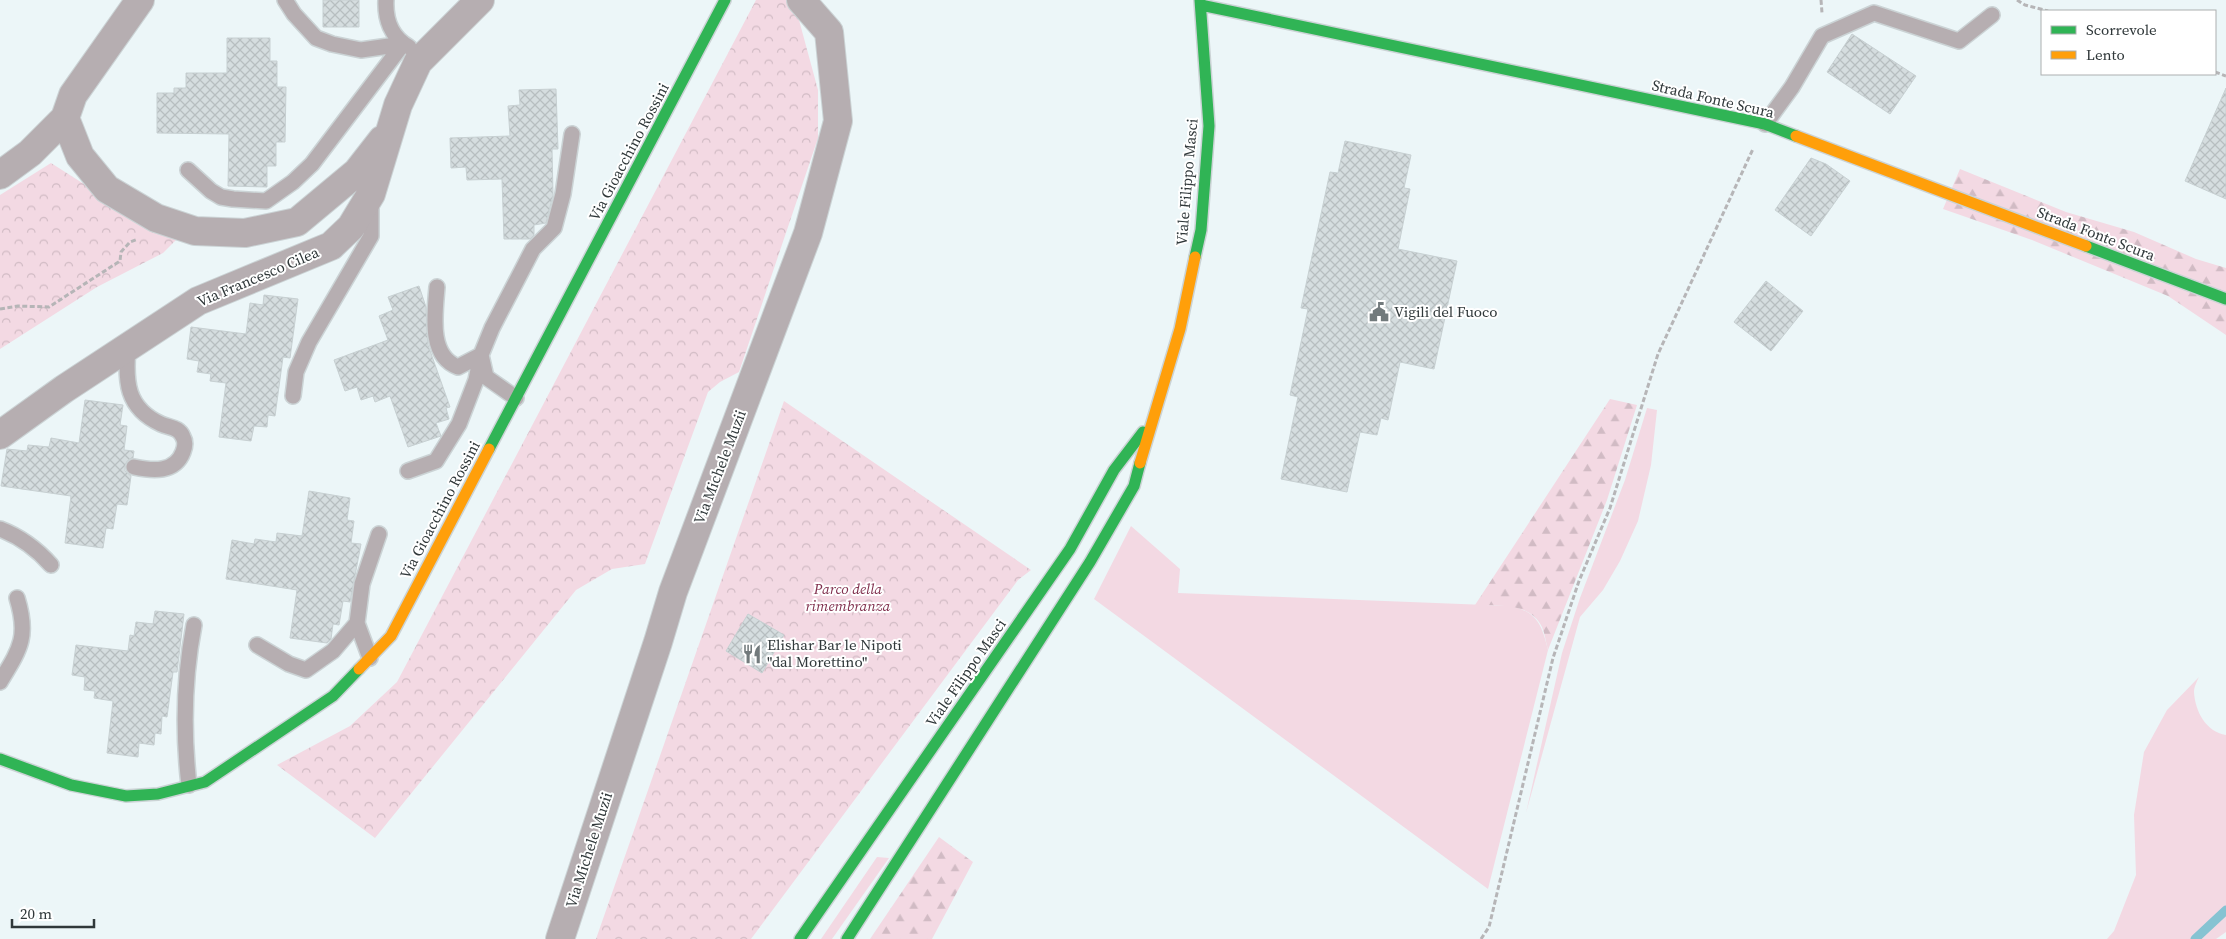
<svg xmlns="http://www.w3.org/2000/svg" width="2226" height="939" viewBox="0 0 2226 939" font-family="'Source Serif 4',serif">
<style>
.grass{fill:#f3d9e3}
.forest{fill:url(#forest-firs)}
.park{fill:url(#park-crowns)}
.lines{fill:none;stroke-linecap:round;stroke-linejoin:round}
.stream{stroke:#86c3d2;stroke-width:9}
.building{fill:url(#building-cross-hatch);stroke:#c7d0d2}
.lane-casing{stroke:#cbd3d5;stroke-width:18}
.street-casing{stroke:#cbd3d5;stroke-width:30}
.fast-casing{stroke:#cbd3d5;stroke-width:14}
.slow-casing{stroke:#cbd3d5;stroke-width:14}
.path{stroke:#b6b5b7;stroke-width:3;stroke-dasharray:5 2.5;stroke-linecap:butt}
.lane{stroke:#b6aeb1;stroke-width:15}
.street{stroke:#b6aeb1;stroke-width:28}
.fast{stroke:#30b455;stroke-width:11}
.slow{stroke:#ff9f0a;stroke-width:11}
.labels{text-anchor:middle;stroke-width:4;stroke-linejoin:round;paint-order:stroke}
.street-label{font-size:15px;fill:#30383a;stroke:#fff}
.poi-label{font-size:15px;fill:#30383a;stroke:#fff;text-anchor:start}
.park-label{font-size:15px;font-style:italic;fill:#81304e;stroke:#fff}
</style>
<defs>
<pattern id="forest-firs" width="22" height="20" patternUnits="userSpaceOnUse" patternTransform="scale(1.25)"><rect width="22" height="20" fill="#f3d9e3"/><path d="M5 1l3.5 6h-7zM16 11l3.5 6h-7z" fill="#d1bbc4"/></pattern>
<pattern id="park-crowns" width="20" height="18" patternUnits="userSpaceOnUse" patternTransform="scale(1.25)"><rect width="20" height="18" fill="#f3d9e3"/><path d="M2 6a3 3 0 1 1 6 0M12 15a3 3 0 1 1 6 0" fill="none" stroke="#d1bbc4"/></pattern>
<pattern id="building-cross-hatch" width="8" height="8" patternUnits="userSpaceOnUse" patternTransform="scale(1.25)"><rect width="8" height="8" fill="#d5dddf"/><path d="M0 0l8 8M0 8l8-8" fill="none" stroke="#b7bec0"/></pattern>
</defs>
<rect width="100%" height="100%" fill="#ecf6f8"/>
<path class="grass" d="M 1647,408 L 1657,410 L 1651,465 L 1638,521 L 1620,561 L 1603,590 L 1580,617 L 1526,813 L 1562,653 L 1580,598 L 1625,480 Z
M 1131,526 L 1180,569 L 1178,593 L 1512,606 C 1538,613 1542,626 1548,650 L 1488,889 L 1094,599 Z
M 2199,677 C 2197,681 2194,687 2194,692 C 2195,711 2206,732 2226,735 L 2226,932 L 2216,939 L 2107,939 L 2114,931 L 2136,875 L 2134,815 L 2144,752 L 2167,710 Z
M 877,857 L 889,858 L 832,939 L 821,939 Z"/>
<path class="forest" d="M 1960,169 L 2066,212 L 2134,232 L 2196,259 L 2226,268 L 2226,335 L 2168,296 L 2032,240 L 1943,209 Z
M 1610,399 L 1637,405 L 1607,500 L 1548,650 C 1546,643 1545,634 1542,627 C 1530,602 1499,606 1475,605 Z
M 939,837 L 973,862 L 932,939 L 870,939 Z"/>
<path class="park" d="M 756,0 L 787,0 L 799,20 L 818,90 L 818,138 L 739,372 L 720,382 L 708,392 L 645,564 L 612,569 L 576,590 L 375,838 L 277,765 L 350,726 L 397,682 Z
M 51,163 L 131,214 L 181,235 L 163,253 L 97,287 L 0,349 L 0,195 Z
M 784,401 L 1031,570 L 1018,580 L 751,939 L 596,939 Z"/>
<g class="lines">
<path class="stream" d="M 2195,939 L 2226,910"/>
</g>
<path class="building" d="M 323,0 L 359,0 L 359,27 L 323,27 Z
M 1852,34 L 1916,76 L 1890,114 L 1827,72 Z
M 227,38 L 270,38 L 270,61 L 277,61 L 277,87 L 286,87 L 285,142 L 276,142 L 276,166 L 267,166 L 267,187 L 228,186 L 229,134 L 157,133 L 157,93 L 174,93 L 174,88 L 186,88 L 186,73 L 227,73 Z
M 2226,88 L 2226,199 L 2185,181 Z
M 556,89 L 558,149 L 552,149 L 553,195 L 546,223 L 534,225 L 534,235 L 530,239 L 504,239 L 502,179 L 467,180 L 466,167 L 451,168 L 450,138 L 510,136 L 508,106 L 520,105 L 519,90 Z
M 1345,141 L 1411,155 L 1404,188 L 1410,189 L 1398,249 L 1457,261 L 1434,369 L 1400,362 L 1388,420 L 1381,418 L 1377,435 L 1360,432 L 1347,492 L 1281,479 L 1298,397 L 1290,395 L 1308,309 L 1301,308 L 1330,172 L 1338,173 Z
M 1811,158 L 1826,164 L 1850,181 L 1811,236 L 1775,210 Z
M 1766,281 L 1803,311 L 1771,351 L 1734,322 Z
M 419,286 L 426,307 L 428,345 L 450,407 L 446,408 L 449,419 L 436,423 L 441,436 L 408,447 L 390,396 L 375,402 L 373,396 L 361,400 L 357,387 L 345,391 L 334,360 L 388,340 L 379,316 L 393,310 L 388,297 Z
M 264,295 L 298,299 L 290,358 L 283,357 L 275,416 L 268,415 L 267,427 L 254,426 L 251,441 L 219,437 L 226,383 L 210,381 L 211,374 L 197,372 L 199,361 L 187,359 L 191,327 L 246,334 L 250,303 L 263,305 Z
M 85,400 L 123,405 L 120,425 L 127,426 L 124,450 L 134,451 L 133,458 L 127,461 L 125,466 L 125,471 L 131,476 L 127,505 L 117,504 L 113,529 L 106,528 L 103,548 L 65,543 L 71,496 L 1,486 L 7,449 L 27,451 L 28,445 L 49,447 L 51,438 L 79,443 Z
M 309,491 L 350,498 L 347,520 L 354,521 L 351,543 L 361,544 L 350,602 L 343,601 L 339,625 L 333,624 L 331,639 L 327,643 L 290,638 L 297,590 L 226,579 L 232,540 L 254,544 L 255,539 L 276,542 L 277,533 L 302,536 Z
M 155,611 L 184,614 L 177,672 L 173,672 L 167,717 L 162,716 L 161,734 L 155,733 L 154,745 L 139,743 L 138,757 L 107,753 L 113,701 L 94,698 L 95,691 L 84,690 L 85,677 L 72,675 L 76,645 L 128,651 L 130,635 L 134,636 L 136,622 L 153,624 Z
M 748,614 L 784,635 L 762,673 L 726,651 Z"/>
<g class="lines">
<defs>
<path id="lane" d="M 386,0 C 385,19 391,37 409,47
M 1765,124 L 1792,87 L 1822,36 L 1874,13 L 1959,41 L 1992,15
M 188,170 L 211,191 L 221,197 L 233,199 L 266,201 L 293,182 L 312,164 L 403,44 L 361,50 L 332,44 L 316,38 L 294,14 L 285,0
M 128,347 C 125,381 126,408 161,424 C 170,428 179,427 183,437 C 186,442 185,447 183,452 C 175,473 153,471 134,467
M 293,396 L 296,372 L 309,342 L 371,236 L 371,201
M 516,398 L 486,377 L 481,355 L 492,328 L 533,249 L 554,228 L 563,194 L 572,134
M 408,471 L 436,461 L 459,424 L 476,380 L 481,355 L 458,367 C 428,356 435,313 437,287
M 0,529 C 21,537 36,548 51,565
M 257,645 L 289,664 L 306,670 L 333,651 L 357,623
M 370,658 L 357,623 L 362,584 L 379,534
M 0,682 C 20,649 29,637 17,598
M 189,785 C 183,733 184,677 194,625"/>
<path id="street" d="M 65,118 L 80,156 L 107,189 L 156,218 L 195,231 L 245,233 L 297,222 L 357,172 L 382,140
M 0,175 L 30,153 L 65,118 L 73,95 L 140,0
M 0,435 L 64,389 L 198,301 L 331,246 L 351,227 L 371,194 L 398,105 L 418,62 L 480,0
M 560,939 L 658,642 L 673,592 L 808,233 L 838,121 L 829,32 L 801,0"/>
<path id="fast" d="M 1201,5 L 1765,124 L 1796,136
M 2086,246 L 2226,299
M 1195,257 L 1201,230 L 1209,126 L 1200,0
M 489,449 L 725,0
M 0,759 L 71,785 L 126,796 L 158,794 L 205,782 L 333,696 L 359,669
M 800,939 L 1070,549 L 1114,470 L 1143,432
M 847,939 L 1090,562 L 1134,486 L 1140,463"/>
<path id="slow" d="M 1796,136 L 2086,246
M 1140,463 L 1180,329 L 1195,257
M 359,669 L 391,636 L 489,449"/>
</defs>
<use href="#lane" class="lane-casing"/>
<use href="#street" class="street-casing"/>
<use href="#fast" class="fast-casing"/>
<use href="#slow" class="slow-casing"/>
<path class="path" d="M 1821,0 L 1822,13
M 2017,0 L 2025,5 L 2048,11
M 2215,72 L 2226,76
M 0,309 L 18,306 L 49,307 L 120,261 L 121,252 L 130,242 L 138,239
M 1481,939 L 1489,927 L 1553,658 L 1579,581 L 1610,508 L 1658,354 L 1753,149"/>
<use href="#lane" class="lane"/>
<use href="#street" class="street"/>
<use href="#fast" class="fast"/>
<use href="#slow" class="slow"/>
</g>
<defs>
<symbol id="civic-bare" viewBox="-9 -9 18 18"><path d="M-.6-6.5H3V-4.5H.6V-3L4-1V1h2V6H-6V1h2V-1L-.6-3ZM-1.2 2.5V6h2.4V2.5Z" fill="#727a7c" stroke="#fff" stroke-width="2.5" paint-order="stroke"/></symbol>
<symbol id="restaurant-bare" viewBox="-9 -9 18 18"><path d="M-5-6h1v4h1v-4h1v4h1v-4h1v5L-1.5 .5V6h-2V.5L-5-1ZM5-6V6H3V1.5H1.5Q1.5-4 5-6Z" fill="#727a7c" stroke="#fff" stroke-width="2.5" paint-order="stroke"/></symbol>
</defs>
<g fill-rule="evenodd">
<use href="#civic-bare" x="1365" y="298" width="28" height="28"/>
<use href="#restaurant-bare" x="738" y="640" width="28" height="28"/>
</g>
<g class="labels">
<g class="street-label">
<text transform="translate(1713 99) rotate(13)" y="5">Strada Fonte Scura</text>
<text transform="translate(629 152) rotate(-62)" y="5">Via Gioacchino Rossini</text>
<text transform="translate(1187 182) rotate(-85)" y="5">Viale Filippo Masci</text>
<text transform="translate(2096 234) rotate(21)" y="5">Strada Fonte Scura</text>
<text transform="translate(258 277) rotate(-23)" y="5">Via Francesco Cilea</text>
<text transform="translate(720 467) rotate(-69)" y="5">Via Michele Muzii</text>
<text transform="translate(440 510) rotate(-62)" y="5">Via Gioacchino Rossini</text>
<text transform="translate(966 673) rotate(-55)" y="5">Viale Filippo Masci</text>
<text transform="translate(589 850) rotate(-72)" y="5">Via Michele Muzii</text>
</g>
<g class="poi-label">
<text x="1394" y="317">Vigili del Fuoco</text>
<text x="767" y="650">Elishar Bar le Nipoti<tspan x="767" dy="17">"dal Morettino"</tspan></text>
</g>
<g class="park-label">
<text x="848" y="594">Parco della<tspan x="848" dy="17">rimembranza</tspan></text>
</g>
</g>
<rect x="2041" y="10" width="175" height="65" fill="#ffffff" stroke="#acafb0"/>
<rect x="2051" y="26" width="25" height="8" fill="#30b455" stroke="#acafb0"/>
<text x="2086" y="35" font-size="15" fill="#30383a">Scorrevole</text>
<rect x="2051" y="51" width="25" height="8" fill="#ff9f0a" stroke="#acafb0"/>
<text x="2086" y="60" font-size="15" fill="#30383a">Lento</text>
<path d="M12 919v8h82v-8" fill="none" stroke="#30383a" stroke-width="2.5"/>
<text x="20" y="919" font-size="15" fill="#30383a" stroke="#ffffff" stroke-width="4" paint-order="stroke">20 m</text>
</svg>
